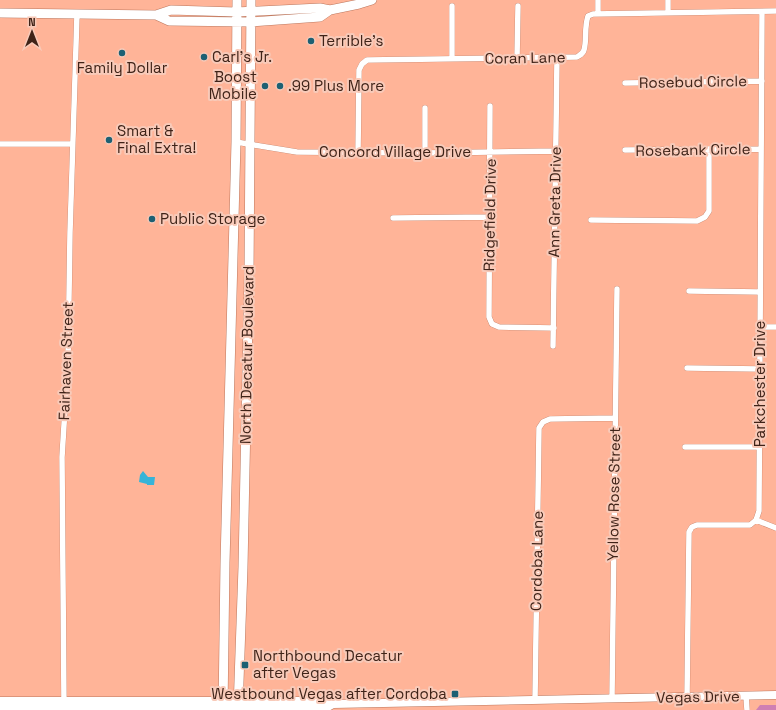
<svg xmlns="http://www.w3.org/2000/svg" width="776" height="710" viewBox="0 0 776 710" font-family="'Space Grotesk',sans-serif">
<style>
.green{fill:#cf7fb3}
.water{fill:#37b4d8}
.lines{fill:none;stroke-linecap:round;stroke-linejoin:round}
.street-casing{stroke:#bd775d;stroke-width:6}
.secondary-casing{stroke:#bd775d;stroke-width:9}
.primary-casing{stroke:#bd775d;stroke-width:10}
.street{stroke:#fff;stroke-width:5.5}
.secondary{stroke:#fff;stroke-width:8}
.primary{stroke:#fff;stroke-width:9}
.poi-dot{fill:#1d6073;stroke:#f8cab9;stroke-width:1.5}
.labels{text-anchor:middle;stroke-width:4;stroke-linejoin:round;paint-order:stroke}
.poi-label{font-size:15px;fill:#3f2318;stroke:#f8cab9;text-anchor:start}
.street-label{font-size:15px;fill:#3f2318;stroke:#f8cab9}
</style>
<rect width="100%" height="100%" fill="#ffb498"/>
<path class="green" d="M 760,705 L 776,705 L 776,710 L 756,710 Z"/>
<path class="water" d="M 143,471 L 148,477 L 155,477 L 154,485 L 147,485 L 147,484 L 139,482 L 140,475 Z"/>
<g class="lines">
<defs>
<path id="street" d="M 598,0 L 598,14
M 668,0 L 668,13
M 517,58 L 518,6
M 452,59 L 452,6
M 625,83 L 762,81
M 490,106 L 489,317 L 492,324 L 499,327 L 554,328
M 425,108 L 425,153
M 236,142 L 297,152 L 425,153 L 556,151
M 0,144 L 72,144
M 625,150 L 761,149
M 358,153 L 359,70 L 362,64 L 367,60 L 577,57 C 580,55 583,54 584,50 C 587,40 584,28 588,16 L 593,14 L 776,11
M 393,218 L 490,217
M 591,220 L 697,221 L 705,217 L 709,211 L 709,149
M 689,291 L 760,292
M 760,327 L 776,327
M 553,346 L 557,58
M 687,368 L 760,369
M 685,447 L 759,447
M 756,520 L 776,528
M 746,696 L 747,710
M 687,697 L 689,532 L 692,527 L 697,525 L 750,525 L 756,520 L 759,511 L 762,12
M 612,698 L 617,289
M 535,700 L 539,428 L 543,422 L 550,419 L 615,418
M 64,704 L 62,457 L 68,361 L 70,232 L 77,14"/>
<path id="secondary" d="M 0,701 L 327,701 L 333,704 L 776,695
M 0,709 L 223,709 L 326,708 L 333,704"/>
<path id="primary" d="M 0,13 L 156,15 L 171,10 L 236,12 L 320,8 L 330,10
M 156,15 L 169,21 L 250,22 L 320,17 L 330,10 L 359,4 L 372,0
M 223,710 L 225,563 L 236,142 L 237,0
M 238,710 L 243,567 L 249,273 L 251,0"/>
</defs>
<use href="#street" class="street-casing"/>
<use href="#secondary" class="secondary-casing"/>
<use href="#primary" class="primary-casing"/>
<use href="#street" class="street"/>
<use href="#secondary" class="secondary"/>
<use href="#primary" class="primary"/>
</g>
<g class="poi-dot">
<circle cx="311" cy="41" r="4"/>
<circle cx="122" cy="53" r="4"/>
<circle cx="204" cy="57" r="4"/>
<circle cx="265" cy="86" r="4"/>
<circle cx="280" cy="86" r="4"/>
<circle cx="109" cy="140" r="4"/>
<circle cx="152" cy="219" r="4"/>
<rect x="241" y="661" width="8" height="8" rx="2"/>
<rect x="451" y="690" width="8" height="8" rx="2"/>
</g>
<g class="labels">
<g class="poi-label">
<text x="319" y="46">Terrible's</text>
<text x="212" y="62">Carl's Jr.</text>
<text x="122" y="73" text-anchor="middle">Family Dollar</text>
<text x="257" y="82" text-anchor="end">Boost<tspan x="257" dy="17">Mobile</tspan></text>
<text x="288" y="91">.99 Plus More</text>
<text x="117" y="136">Smart &amp;<tspan x="117" dy="17">Final Extra!</tspan></text>
<text x="160" y="224">Public Storage</text>
<text x="253" y="661">Northbound Decatur<tspan x="253" dy="17">after Vegas</tspan></text>
<text x="447" y="699" text-anchor="end">Westbound Vegas after Cordoba</text>
</g>
<g class="street-label">
<text transform="translate(525 58) rotate(-1)" y="5">Coran Lane</text>
<text transform="translate(693 82) rotate(-1)" y="5">Rosebud Circle</text>
<text transform="translate(693 150) rotate(-1)" y="5">Rosebank Circle</text>
<text x="395" y="157">Concord Village Drive</text>
<text transform="translate(555 202) rotate(-89)" y="5">Ann Greta Drive</text>
<text transform="translate(490 215) rotate(-89)" y="5">Ridgefield Drive</text>
<text transform="translate(247 355) rotate(-89)" y="5">North Decatur Boulevard</text>
<text transform="translate(66 361) rotate(-88)" y="5">Fairhaven Street</text>
<text transform="translate(760 384) rotate(-90)" y="5">Parkchester Drive</text>
<text transform="translate(614 494) rotate(-89)" y="5">Yellow Rose Street</text>
<text transform="translate(537 561) rotate(-89)" y="5">Cordoba Lane</text>
<text transform="translate(698 697) rotate(-1)" y="5">Vegas Drive</text>
</g>
</g>
<g transform="translate(32 32)" stroke="#f8cab9" stroke-width="3" paint-order="stroke">
<path d="M0-3L7 15L0 10L-7 15Z" fill="#3f2318"/>
<text y="-6" font-size="11" font-weight="bold" text-anchor="middle" fill="#3f2318">N</text>
</g>
</svg>
